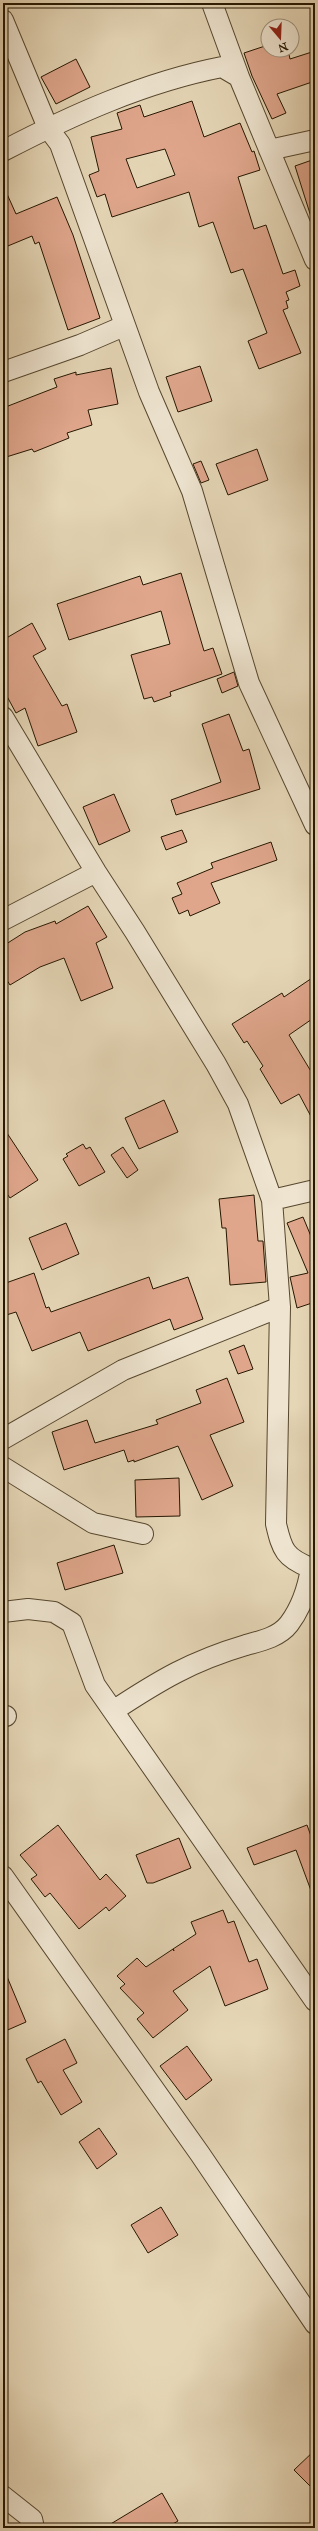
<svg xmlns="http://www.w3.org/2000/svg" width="318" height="2531" viewBox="0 0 318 2531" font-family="'IM FELL Great Primer',serif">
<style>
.building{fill:#dfa68c;stroke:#261701;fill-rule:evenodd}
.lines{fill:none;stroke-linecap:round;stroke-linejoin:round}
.street-casing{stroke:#56472e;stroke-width:22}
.street{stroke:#eee4d0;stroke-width:20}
</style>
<rect width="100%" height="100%" fill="#e5d6b6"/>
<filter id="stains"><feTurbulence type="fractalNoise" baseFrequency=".005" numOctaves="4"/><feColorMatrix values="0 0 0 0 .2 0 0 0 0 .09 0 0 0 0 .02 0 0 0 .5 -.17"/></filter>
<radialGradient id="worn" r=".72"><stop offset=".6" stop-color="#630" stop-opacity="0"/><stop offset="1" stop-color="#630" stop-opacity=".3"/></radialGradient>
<path class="building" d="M 268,45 L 268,50 L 288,50 L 290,59 L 315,51 L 315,81 L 277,94 L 286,113 L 272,119 L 252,76 L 244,53 Z
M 76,59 L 90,87 L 56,104 L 41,77 Z
M 192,101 L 204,137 L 240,123 L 252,152 L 254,151 L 260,170 L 238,177 L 254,229 L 266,225 L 283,274 L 295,270 L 300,286 L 286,292 L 289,300 L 286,301 L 288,308 L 283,310 L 301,353 L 259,369 L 248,341 L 267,333 L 243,269 L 231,273 L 213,222 L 199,227 L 189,192 L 112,217 L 105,194 L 97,197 L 89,175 L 99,171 L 91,137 L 122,129 L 117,113 L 140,105 L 144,117 ZM 165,149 L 175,175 L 137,188 L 126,159 Z
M 315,159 L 315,219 L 312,220 L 295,166 Z
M 3,185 L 16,214 L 57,197 L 73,235 L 100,318 L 68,330 L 39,242 L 35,244 L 32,236 L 3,248 Z
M 200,366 L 212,401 L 178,412 L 166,377 Z
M 111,368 L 118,404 L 88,410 L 92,425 L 67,433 L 69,438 L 34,452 L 32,449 L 3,458 L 3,408 L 57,387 L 54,379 L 76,372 L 76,375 Z
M 257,449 L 268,480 L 228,495 L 216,464 Z
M 201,461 L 209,480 L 201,483 L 193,464 Z
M 181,573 L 204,651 L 213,648 L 222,674 L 170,692 L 171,696 L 154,702 L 152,697 L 144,699 L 131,655 L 170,644 L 161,611 L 69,640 L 57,604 L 140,576 L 143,585 Z
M 32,623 L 46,649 L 33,656 L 62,706 L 67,704 L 77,732 L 38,746 L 25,708 L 16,713 L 3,689 L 3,640 Z
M 234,672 L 238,686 L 222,693 L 217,679 Z
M 229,714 L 243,751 L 249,749 L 260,789 L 176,815 L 171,800 L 221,782 L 202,724 Z
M 114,794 L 130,831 L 99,845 L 83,807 Z
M 182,830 L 187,842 L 166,850 L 161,837 Z
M 271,842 L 277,860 L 211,883 L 220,903 L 190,916 L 188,910 L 179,914 L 172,898 L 182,894 L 177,883 L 213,868 L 211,863 Z
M 88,906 L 107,937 L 96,943 L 113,988 L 81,1001 L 64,958 L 40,967 L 10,985 L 3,974 L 3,946 L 25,932 L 55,921 L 56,924 Z
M 315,976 L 315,1017 L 289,1035 L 315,1078 L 315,1124 L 299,1094 L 281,1104 L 260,1069 L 263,1066 L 247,1041 L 244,1043 L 232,1024 L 282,993 L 284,997 Z
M 164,1100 L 178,1132 L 139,1149 L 125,1118 Z
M 3,1127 L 38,1180 L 10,1198 L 3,1188 Z
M 83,1144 L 86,1149 L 90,1147 L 105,1172 L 79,1186 L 63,1159 L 68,1156 L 66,1154 Z
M 123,1147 L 138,1170 L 127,1178 L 111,1155 Z
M 254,1195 L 258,1241 L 263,1241 L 266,1282 L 230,1285 L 226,1228 L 222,1228 L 219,1199 Z
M 303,1217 L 315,1246 L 315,1302 L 297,1308 L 290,1277 L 308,1273 L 287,1223 Z
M 66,1223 L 79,1254 L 42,1270 L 29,1238 Z
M 34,1273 L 46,1308 L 49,1307 L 51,1312 L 149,1277 L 153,1289 L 188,1277 L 203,1319 L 174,1330 L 170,1319 L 88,1351 L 80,1332 L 32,1351 L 16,1312 L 3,1316 L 3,1284 Z
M 244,1345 L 253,1369 L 238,1374 L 229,1351 Z
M 227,1378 L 244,1422 L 210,1435 L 233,1486 L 202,1500 L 178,1446 L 134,1462 L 134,1460 L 128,1462 L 124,1450 L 64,1470 L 52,1432 L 87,1420 L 95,1443 L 158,1424 L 156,1420 L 201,1403 L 196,1390 Z
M 179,1478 L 180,1516 L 136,1517 L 135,1480 Z
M 114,1545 L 123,1573 L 65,1590 L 57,1563 Z
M 58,1825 L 100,1880 L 106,1874 L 126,1896 L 109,1911 L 106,1907 L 79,1929 L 50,1893 L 45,1897 L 31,1879 L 37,1875 L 20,1855 Z
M 307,1825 L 315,1847 L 313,1896 L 296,1850 L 254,1865 L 247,1848 Z
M 179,1838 L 191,1868 L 153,1883 L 147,1883 L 136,1855 Z
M 223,1910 L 228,1923 L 234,1921 L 249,1962 L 257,1959 L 268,1989 L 225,2006 L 210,1966 L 173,1991 L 188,2010 L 153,2038 L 137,2019 L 144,2013 L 120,1988 L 125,1984 L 117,1976 L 137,1958 L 146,1967 L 173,1949 L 174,1951 L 173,1949 L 196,1934 L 191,1922 Z
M 3,1967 L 26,2022 L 3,2032 Z
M 65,2039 L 77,2063 L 63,2070 L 82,2102 L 61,2115 L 41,2081 L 38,2083 L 26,2059 Z
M 187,2046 L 212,2080 L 186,2100 L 160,2066 Z
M 99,2128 L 117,2154 L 97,2169 L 79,2142 Z
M 161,2207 L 178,2235 L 148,2253 L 131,2225 Z
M 315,2450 L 315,2491 L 294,2470 Z
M 162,2493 L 178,2521 L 166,2528 L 104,2528 Z"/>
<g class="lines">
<defs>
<path id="street" d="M 212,3 L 239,77
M 3,20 L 48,128 L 60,144 L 149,392 L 192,491 L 249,683 L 315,825
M 269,150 L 315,140
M 3,151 C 72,115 145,82 222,67 L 239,77 L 315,260
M 3,372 L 80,345 L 124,326
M 3,717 L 96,872 L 135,932 L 216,1064 L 238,1104 L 272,1200 L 280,1307 L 276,1524 C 282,1550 285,1558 311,1568 L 315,1566
M 3,920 L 96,872
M 272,1200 L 315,1190
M 3,1439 L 123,1370 L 280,1307
M 3,1467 L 93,1523 L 143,1534
M 3,1612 L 28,1609 L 54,1612 L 72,1623 L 95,1685 L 315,2001
M 113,1711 C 160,1680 192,1661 246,1645 C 261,1641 279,1637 289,1624 C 301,1608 308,1587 311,1568
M 3,1716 L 6,1716
M 3,1876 L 200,2154 L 315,2324
M 3,2496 L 32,2519 L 34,2528"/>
</defs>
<use href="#street" class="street-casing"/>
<use href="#street" class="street"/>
</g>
<rect width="318" height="2531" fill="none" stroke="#e5d6b6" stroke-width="16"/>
<rect x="4" y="4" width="310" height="2523" fill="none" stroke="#261701" stroke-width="2"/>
<rect x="8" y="8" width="302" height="2515" fill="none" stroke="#261701"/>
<g transform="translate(280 38) rotate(161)"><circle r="19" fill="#eee4d0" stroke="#9e927d"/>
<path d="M0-3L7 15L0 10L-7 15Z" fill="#8f2418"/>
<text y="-6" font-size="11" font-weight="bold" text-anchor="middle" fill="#261701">N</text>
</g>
<rect width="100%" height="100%" filter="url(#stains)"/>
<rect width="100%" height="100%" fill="url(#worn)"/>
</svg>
